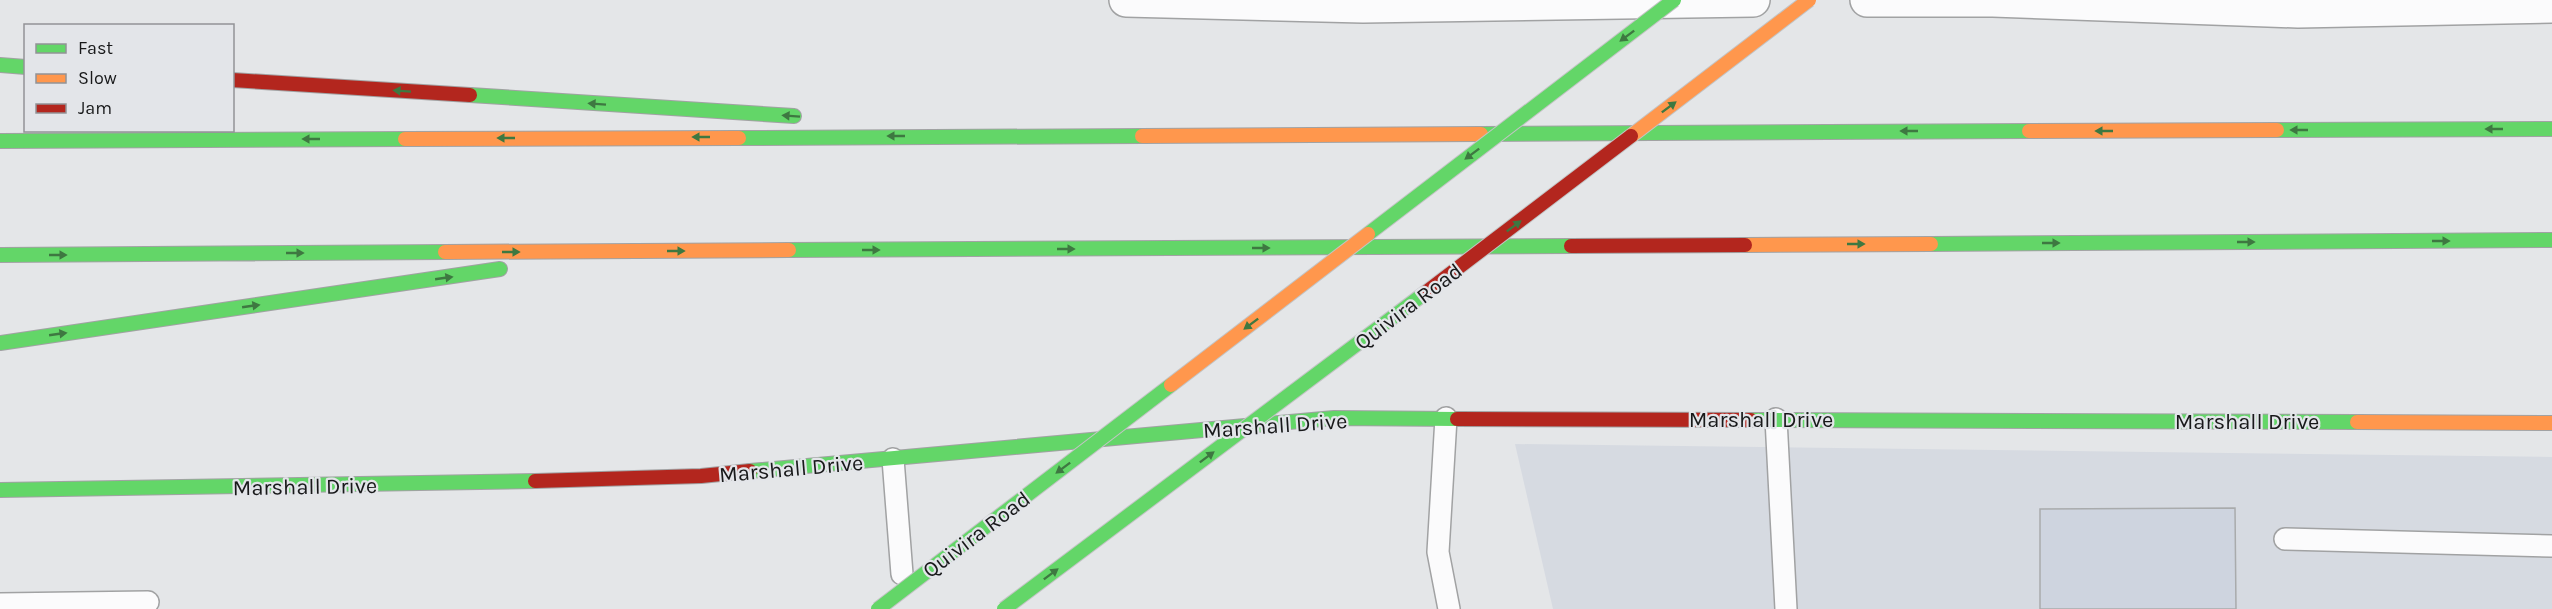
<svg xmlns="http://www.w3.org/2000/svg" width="2552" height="609" viewBox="0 0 2552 609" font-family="Karla,sans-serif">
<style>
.built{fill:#d6dae1}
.building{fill:#ced4df;stroke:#a9abac;stroke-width:1.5}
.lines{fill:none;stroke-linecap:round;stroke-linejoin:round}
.lane-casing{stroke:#a1a2a3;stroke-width:24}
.street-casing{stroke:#a1a2a3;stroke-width:36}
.fast-casing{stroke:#a1a2a3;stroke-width:16}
.slow-casing{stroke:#a1a2a3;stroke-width:16}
.jam-casing{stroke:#a1a2a3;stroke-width:16}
.lane{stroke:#fbfbfc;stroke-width:21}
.street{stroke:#fbfbfc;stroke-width:33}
.fast{stroke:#63d668;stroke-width:14}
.slow{stroke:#ff974d;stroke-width:14}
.jam{stroke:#b3261e;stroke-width:14}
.fast-bridge-casing{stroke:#c3c4c5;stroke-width:16;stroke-linecap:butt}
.slow-bridge-casing{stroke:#c3c4c5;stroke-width:16;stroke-linecap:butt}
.jam-bridge-casing{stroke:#c3c4c5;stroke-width:16;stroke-linecap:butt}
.fast-bridge{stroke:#63d668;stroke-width:14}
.slow-bridge{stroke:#ff974d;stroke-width:14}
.jam-bridge{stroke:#b3261e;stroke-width:14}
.oneway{fill:#3e7841}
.labels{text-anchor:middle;stroke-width:4.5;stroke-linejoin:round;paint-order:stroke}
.street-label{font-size:22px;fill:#18191a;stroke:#e3e5e9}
</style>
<rect width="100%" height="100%" fill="#e4e6e8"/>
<path class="built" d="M 1515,444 L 2552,457 L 2552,609 L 1553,609 Z"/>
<path class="building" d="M 2235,508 L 2236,609 L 2040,609 L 2040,509 Z"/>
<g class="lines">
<defs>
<path id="lane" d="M 1446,418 L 1438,552 L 1449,609
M 1776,419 L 1786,609
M 893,459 L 902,574
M 2285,539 L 2552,546
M 0,604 L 148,602"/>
<path id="street" d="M 1126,0 L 1363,6 L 1753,0
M 1867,0 L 1993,0 L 2298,11 L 2552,6"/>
<path id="fast" d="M 0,65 L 26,67
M 470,95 L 794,116
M 2277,130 L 2552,129
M 1481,134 L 2029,131
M 739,138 L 1142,136
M 0,141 L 405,139
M 1931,244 L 2552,240
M 789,250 L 1571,246
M 0,255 L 445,252
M 0,343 L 500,269
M 1751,420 L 2357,422
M 750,471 L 1334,418 L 1457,419
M 0,490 L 535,481"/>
<path id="slow" d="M 2029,131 L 2277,130
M 1142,136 L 1481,134
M 405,139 L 739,138
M 1745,245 L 1931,244
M 445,252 L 789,250
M 2357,422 L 2552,423"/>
<path id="jam" d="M 232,80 L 470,95
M 1571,246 L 1745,245
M 1457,419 L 1751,420
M 535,481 L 701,476 L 750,471"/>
</defs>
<use href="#lane" class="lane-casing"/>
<use href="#street" class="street-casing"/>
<use href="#fast" class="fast-casing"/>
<use href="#slow" class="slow-casing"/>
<use href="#jam" class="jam-casing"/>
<use href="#lane" class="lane"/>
<use href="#street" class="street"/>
<use href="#fast" class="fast"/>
<use href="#slow" class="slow"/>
<use href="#jam" class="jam"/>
<defs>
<path id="fast-bridge" d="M 1368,234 L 1674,0
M 878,609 L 1171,385
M 1004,609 L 1425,293"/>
<path id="slow-bridge" d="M 1631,136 L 1809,0
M 1171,385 L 1368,234"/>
<path id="jam-bridge" d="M 1425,293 L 1631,136"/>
</defs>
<use href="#fast-bridge" class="fast-bridge-casing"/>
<use href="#slow-bridge" class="slow-bridge-casing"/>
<use href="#jam-bridge" class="jam-bridge-casing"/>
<use href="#fast-bridge" class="fast-bridge"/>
<use href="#slow-bridge" class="slow-bridge"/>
<use href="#jam-bridge" class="jam-bridge"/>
</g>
<defs><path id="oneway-solid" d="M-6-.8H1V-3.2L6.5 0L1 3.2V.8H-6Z" transform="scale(1.5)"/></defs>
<g class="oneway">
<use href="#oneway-solid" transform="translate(1627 36) rotate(143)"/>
<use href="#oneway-solid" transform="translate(402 91) rotate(-176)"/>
<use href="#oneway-solid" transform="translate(597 104) rotate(-176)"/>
<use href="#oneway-solid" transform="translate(1669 107) rotate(-37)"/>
<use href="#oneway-solid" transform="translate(791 116) rotate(-176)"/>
<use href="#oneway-solid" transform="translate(2494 129) rotate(180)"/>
<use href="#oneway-solid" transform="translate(2299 130) rotate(180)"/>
<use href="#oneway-solid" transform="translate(1909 131) rotate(180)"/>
<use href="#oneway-solid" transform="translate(2104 131) rotate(180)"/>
<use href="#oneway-solid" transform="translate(896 136) rotate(180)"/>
<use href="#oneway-solid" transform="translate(701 137) rotate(180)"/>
<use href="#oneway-solid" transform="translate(506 138) rotate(180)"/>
<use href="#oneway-solid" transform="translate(311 139) rotate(180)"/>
<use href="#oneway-solid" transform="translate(1472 154) rotate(143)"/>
<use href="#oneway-solid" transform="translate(1514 226) rotate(-37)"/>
<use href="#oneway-solid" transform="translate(2441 241)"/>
<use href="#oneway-solid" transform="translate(2246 242)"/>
<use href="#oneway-solid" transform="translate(2051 243)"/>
<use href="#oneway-solid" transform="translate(1856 244)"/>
<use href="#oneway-solid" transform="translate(1261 248)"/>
<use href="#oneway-solid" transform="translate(1066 249)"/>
<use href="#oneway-solid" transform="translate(871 250)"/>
<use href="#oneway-solid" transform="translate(676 251)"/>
<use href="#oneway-solid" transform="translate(511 252)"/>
<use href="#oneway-solid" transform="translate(295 253)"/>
<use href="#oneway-solid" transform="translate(58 255)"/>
<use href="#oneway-solid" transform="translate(444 278) rotate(-8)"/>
<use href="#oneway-solid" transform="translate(251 306) rotate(-8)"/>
<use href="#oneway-solid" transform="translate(1251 324) rotate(143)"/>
<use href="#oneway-solid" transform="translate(58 334) rotate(-8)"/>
<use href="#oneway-solid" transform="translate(1207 457) rotate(-37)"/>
<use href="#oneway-solid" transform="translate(1063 468) rotate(143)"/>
<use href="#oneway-solid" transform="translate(1051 574) rotate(-37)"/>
</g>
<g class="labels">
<g class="street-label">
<text transform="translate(1408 306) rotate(-37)" y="8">Quivira Road</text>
<text x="1761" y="427">Marshall Drive</text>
<text x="2247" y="429">Marshall Drive</text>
<text transform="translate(1275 425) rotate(-4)" y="8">Marshall Drive</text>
<text transform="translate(791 468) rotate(-5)" y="8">Marshall Drive</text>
<text transform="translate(305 486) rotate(-1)" y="8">Marshall Drive</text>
<text transform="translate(976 534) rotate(-37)" y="8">Quivira Road</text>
</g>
</g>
<rect x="24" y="24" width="210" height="108" fill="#e3e5e9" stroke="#929396" stroke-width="1.5"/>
<rect x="36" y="44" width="30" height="9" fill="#63d668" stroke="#929396" stroke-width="1.5"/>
<text x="78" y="54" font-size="18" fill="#18191a">Fast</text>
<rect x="36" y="74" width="30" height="9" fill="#ff974d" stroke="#929396" stroke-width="1.5"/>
<text x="78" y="84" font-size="18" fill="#18191a">Slow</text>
<rect x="36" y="104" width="30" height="9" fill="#b3261e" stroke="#929396" stroke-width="1.5"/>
<text x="78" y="114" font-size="18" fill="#18191a">Jam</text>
</svg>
